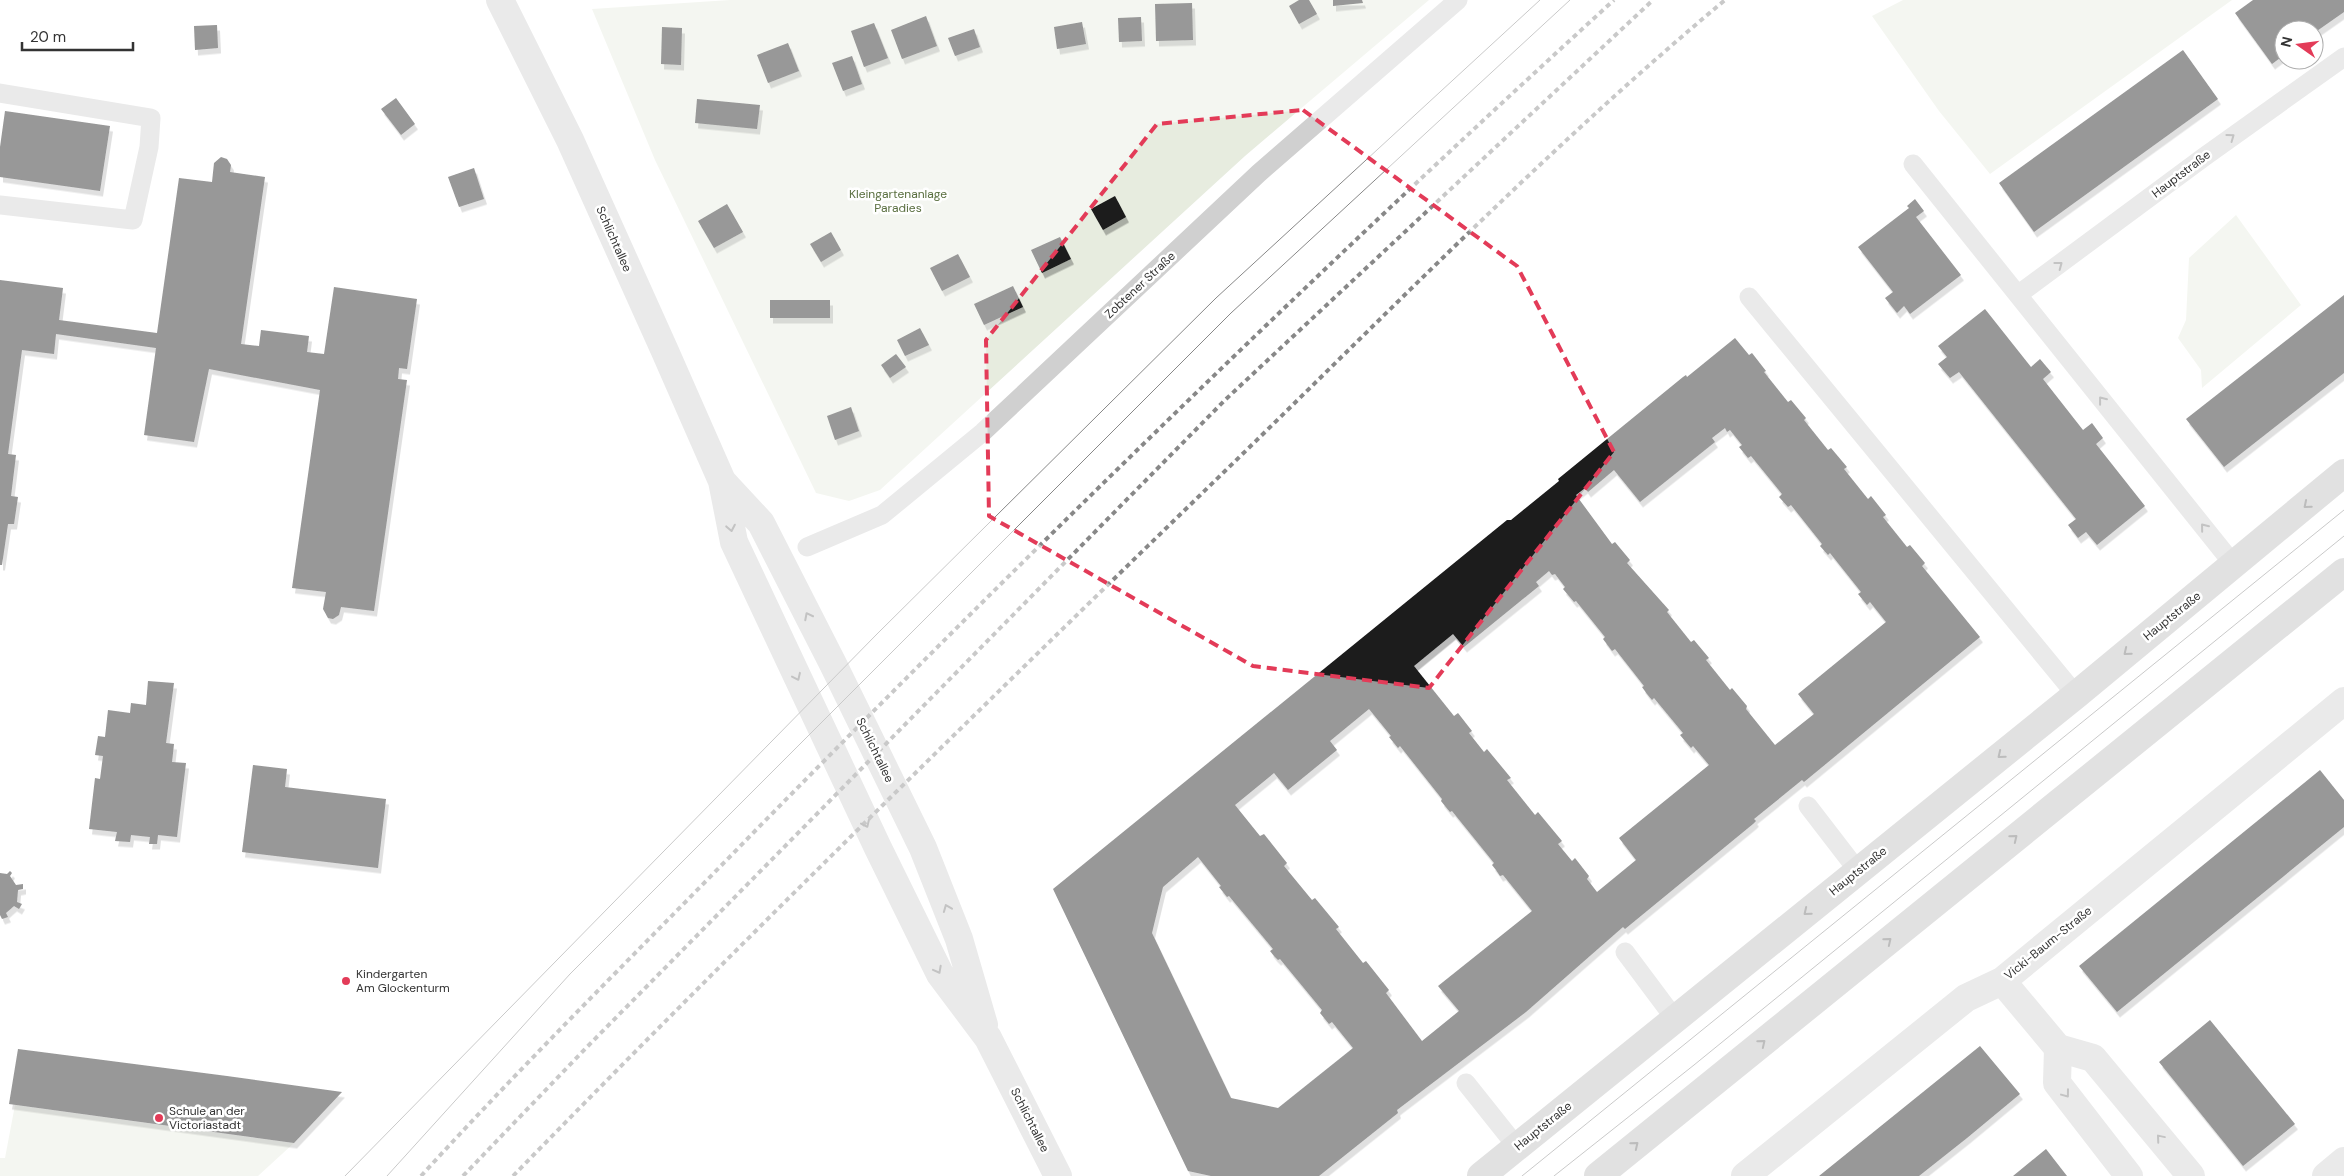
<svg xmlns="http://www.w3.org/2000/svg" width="2344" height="1176" viewBox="0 0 2344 1176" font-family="'DM Sans',sans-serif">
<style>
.green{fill:#e7ecdf}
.building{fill:#1a1a1a;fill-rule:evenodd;filter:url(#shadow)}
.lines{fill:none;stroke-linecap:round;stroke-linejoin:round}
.service{stroke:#d0d0d0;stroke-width:19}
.minor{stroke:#d0d0d0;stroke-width:28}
.tertiary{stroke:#d0d0d0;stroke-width:28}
.secondary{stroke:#bdbdbd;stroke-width:28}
.tram{stroke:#888;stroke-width:1}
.rail{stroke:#888;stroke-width:4;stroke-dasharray:5 4;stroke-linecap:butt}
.oneway{stroke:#7a7a7a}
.oneway2{stroke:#6a6a6a}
.marked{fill:none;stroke:#e33b58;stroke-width:4;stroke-dasharray:10 6;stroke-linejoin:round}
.poi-dot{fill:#e33b58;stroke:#fff;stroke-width:2}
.labels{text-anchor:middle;stroke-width:5;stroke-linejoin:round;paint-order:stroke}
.street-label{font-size:12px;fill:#333;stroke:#fff}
.park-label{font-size:12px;fill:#5a6f40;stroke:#fff}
.poi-label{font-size:12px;fill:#333;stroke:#fff;text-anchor:start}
</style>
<defs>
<filter id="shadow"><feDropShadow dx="3" dy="5.5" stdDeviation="0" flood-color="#0004"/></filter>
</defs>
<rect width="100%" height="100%" fill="#fff"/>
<path class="green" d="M 730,0 L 1429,0 L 1245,156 L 880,490 L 849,501 L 816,493 L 655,160 L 592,9 Z
M 1903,0 L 2232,0 L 1990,174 L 1939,111 L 1872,16 Z
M 2236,215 L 2301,305 L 2202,388 L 2201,370 L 2178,338 L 2186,320 L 2189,258 Z
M 15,1105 L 264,1139 L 294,1143 L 258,1176 L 0,1176 L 0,1158 L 5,1158 Z"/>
<path class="building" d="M 1299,0 L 1309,0 L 1317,14 L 1299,24 L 1289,6 Z
M 1333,0 L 1362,0 L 1363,3 L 1333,6 Z
M 2253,0 L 2344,0 L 2344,12 L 2314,33 L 2314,30 L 2284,30 L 2284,55 L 2272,64 L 2235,13 Z
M 1192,3 L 1193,40 L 1156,41 L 1155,4 Z
M 926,16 L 937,46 L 902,59 L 891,30 Z
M 1141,17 L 1142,41 L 1119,42 L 1118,18 Z
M 1082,22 L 1086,44 L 1057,49 L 1054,27 Z
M 874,23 L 888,58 L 864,67 L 851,31 Z
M 217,25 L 218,48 L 195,50 L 194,26 Z
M 662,27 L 682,28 L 681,65 L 661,64 Z
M 974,29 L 980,47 L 955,56 L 948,38 Z
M 788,43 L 799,71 L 768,83 L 757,55 Z
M 2183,50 L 2218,99 L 2034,232 L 1999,183 Z
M 852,56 L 862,84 L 843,91 L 832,63 Z
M 396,98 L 415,124 L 401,135 L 381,109 Z
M 697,99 L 760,105 L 757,129 L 695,123 Z
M 5,111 L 110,126 L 100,191 L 0,177 L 0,147 Z
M 221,157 L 227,159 L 231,165 L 230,172 L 265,177 L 241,344 L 259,346 L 261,330 L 309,336 L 307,352 L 324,354 L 334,287 L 417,299 L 407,369 L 399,368 L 398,379 L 407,380 L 374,611 L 341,607 L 339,615 L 333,619 L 328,618 L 323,609 L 326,592 L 292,588 L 320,390 L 209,369 L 194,442 L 144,435 L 156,348 L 56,334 L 54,354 L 22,350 L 8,454 L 16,455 L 11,496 L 18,497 L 14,524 L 8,524 L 2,565 L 0,565 L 0,280 L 63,288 L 59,320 L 157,333 L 179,178 L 212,182 L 214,163 Z
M 474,168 L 484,199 L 459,207 L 448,177 Z
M 1115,196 L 1126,217 L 1103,230 L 1091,209 Z
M 1915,199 L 1924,211 L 1916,217 L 1961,275 L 1910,314 L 1904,306 L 1897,313 L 1885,298 L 1893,292 L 1858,247 L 1909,208 L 1907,206 Z
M 727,204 L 743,232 L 714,248 L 698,221 Z
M 831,232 L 841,250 L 821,262 L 810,244 Z
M 1060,237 L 1071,259 L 1042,273 L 1031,250 Z
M 958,254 L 970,277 L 942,291 L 930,268 Z
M 1013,286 L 1023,307 L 984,325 L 974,304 Z
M 2344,295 L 2344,373 L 2224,467 L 2186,419 Z
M 770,300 L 830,300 L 830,318 L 770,318 Z
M 1985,309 L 2031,367 L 2040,359 L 2051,372 L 2043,379 L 2083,430 L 2092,423 L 2103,438 L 2096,444 L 2145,506 L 2097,545 L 2086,532 L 2078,538 L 2068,525 L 2076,519 L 1959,372 L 1950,378 L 1938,364 L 1947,357 L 1938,346 Z
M 920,328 L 929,345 L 905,356 L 897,340 Z
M 1735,338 L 1749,355 L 1752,353 L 1766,371 L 1764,372 L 1788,402 L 1791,400 L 1806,418 L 1804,420 L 1828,450 L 1831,448 L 1847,467 L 1844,469 L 1868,499 L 1871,496 L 1886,515 L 1883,517 L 1907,547 L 1910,545 L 1925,563 L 1922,566 L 1980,637 L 1804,782 L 1802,780 L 1754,819 L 1756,821 L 1753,824 L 1625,929 L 1623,927 L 1526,1012 L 1397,1110 L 1398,1113 L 1319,1176 L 1211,1176 L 1188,1171 L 1053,889 L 1507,520 L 1511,520 L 1559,481 L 1558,479 L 1683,377 L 1686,375 L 1687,377 ZM 1725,428 L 1727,432 L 1730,430 L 1742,445 L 1739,447 L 1748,458 L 1751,456 L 1782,494 L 1779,497 L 1788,507 L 1791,505 L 1822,544 L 1820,546 L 1828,555 L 1830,553 L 1861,592 L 1858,594 L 1867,605 L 1870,602 L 1886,622 L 1798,694 L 1814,714 L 1775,745 L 1746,709 L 1747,706 L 1732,688 L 1730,690 L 1706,660 L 1709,658 L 1694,640 L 1691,642 L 1667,612 L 1669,610 L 1627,563 L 1630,560 L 1615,542 L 1612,544 L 1576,495 L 1585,488 L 1588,492 L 1614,470 L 1640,502 L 1715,442 L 1712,438 ZM 1549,571 L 1552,575 L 1555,574 L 1565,587 L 1563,589 L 1574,602 L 1576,601 L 1605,637 L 1603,639 L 1612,651 L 1615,649 L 1644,686 L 1642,687 L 1647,694 L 1652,700 L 1654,698 L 1683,733 L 1680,735 L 1691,748 L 1693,746 L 1709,765 L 1619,838 L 1636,860 L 1597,892 L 1587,879 L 1589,876 L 1575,858 L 1572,861 L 1558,844 L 1562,841 L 1538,812 L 1535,815 L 1507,780 L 1511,778 L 1487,749 L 1484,752 L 1469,733 L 1472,731 L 1458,713 L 1454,716 L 1414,666 L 1453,634 L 1464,647 L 1539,586 L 1536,582 ZM 1369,709 L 1391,736 L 1389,737 L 1398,748 L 1400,746 L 1442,799 L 1441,801 L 1445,806 L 1450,812 L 1452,811 L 1494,863 L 1492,865 L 1496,870 L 1500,876 L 1503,875 L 1532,911 L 1438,986 L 1459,1011 L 1422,1041 L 1386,993 L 1389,990 L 1366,961 L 1363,963 L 1336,929 L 1339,927 L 1315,898 L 1312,900 L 1284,866 L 1287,863 L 1264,834 L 1260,836 L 1235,805 L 1274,773 L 1288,790 L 1337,750 L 1330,741 ZM 1198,857 L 1221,886 L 1219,887 L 1227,897 L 1229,896 L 1273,949 L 1270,951 L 1274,956 L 1278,960 L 1280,959 L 1322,1010 L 1320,1013 L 1329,1024 L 1332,1022 L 1353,1048 L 1278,1108 L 1231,1098 L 1152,933 L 1163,887 Z
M 896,354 L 906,367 L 890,378 L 881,365 Z
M 851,407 L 859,431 L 835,440 L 827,416 Z
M 148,681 L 174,683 L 166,743 L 174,744 L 172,762 L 186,763 L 177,837 L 158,835 L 157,844 L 149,844 L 150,837 L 131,835 L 130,842 L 115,841 L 117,832 L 89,829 L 95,778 L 100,779 L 103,756 L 95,755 L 98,736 L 105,737 L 108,710 L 130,713 L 131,703 L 146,705 Z
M 253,765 L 287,769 L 285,787 L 386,799 L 378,868 L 242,852 Z
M 2320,770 L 2344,800 L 2344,827 L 2117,1012 L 2079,966 Z
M 10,871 L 12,873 L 10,876 L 16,885 L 23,884 L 23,889 L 18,890 L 17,902 L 22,904 L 19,909 L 14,906 L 6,913 L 8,917 L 2,919 L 0,915 L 0,873 L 7,874 Z
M 2210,1020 L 2295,1124 L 2243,1166 L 2159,1062 Z
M 1980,1046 L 2020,1094 L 1967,1138 L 1919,1176 L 1819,1176 Z
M 18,1049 L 227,1076 L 342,1092 L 294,1143 L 9,1104 Z
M 2046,1149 L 2067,1176 L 2013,1176 Z"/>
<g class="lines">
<path class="service" d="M 0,93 L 151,118 L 149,147 L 133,220 L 0,205
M 1913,164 L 2234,565
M 2019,294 L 2204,157 L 2344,57
M 1749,297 L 2076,695
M 807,547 L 882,515 L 983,432 L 1259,173 L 1458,0
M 1808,806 L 1858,871
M 1625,952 L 1675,1019
M 1466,1083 L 1517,1147"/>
<path class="minor" d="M 2002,981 L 2058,1048 L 2093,1058 L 2191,1176
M 2058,1048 L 2057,1083 L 2129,1176
M 1745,1176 L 1966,998 L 2002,981 L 2344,701
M 2326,1176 L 2344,1161"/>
<path class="tertiary" d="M 500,0 L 570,140 L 664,349 L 722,481 L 734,542 L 878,848 L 940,974 L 988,1038 L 1058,1176
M 722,481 L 761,523 L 833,664 L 923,848 L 959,939 L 984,1025"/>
<path class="secondary" d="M 1481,1176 L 2076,695 L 2344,473
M 1598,1176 L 2344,572"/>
<path class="tram" d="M 345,1176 L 877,634 L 1216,298 L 1540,0
M 387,1176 L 570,974 L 1231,313 L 1570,0
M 1522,1176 L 2344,510
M 1554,1176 L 1694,1065 L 2344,536"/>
<path class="rail" d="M 421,1176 C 529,1058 643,946 755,831 C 1034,547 1319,269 1614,0
M 463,1176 L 587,1047 L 1225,400 L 1653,0
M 513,1176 C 746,937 985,704 1225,471 C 1389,312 1549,147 1725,0"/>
</g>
<defs><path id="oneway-chevron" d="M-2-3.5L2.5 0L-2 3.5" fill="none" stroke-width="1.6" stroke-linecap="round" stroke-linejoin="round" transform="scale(1.25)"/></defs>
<g class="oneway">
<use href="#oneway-chevron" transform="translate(2231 137) rotate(-36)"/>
<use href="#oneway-chevron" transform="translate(2059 265) rotate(-37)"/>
<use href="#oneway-chevron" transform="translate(2102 400) rotate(-128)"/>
<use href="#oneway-chevron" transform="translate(2204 527) rotate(-129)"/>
<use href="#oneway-chevron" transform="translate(731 528) rotate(79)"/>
<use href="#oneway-chevron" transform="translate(808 616) rotate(-117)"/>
<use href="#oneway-chevron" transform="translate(797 677) rotate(65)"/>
<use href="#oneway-chevron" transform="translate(866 824) rotate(65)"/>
<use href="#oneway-chevron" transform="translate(947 908) rotate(-112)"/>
<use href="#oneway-chevron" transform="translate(938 970) rotate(62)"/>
<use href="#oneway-chevron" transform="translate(2066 1094) rotate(53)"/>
<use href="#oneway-chevron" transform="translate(2160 1138) rotate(-130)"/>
</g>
<g class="oneway2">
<use href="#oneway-chevron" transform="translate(2307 505) rotate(140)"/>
<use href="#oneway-chevron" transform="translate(2127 652) rotate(141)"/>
<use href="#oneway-chevron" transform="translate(2001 755) rotate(141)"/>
<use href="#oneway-chevron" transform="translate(2014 838) rotate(-39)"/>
<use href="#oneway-chevron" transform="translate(1807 912) rotate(141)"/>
<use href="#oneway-chevron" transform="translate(1888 941) rotate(-39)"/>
<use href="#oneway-chevron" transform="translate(1762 1043) rotate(-39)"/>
<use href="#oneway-chevron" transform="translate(1635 1145) rotate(-39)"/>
</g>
<path d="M0 0H2344V1176H0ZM 1303,110 L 1517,266 L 1614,452 L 1429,688 L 1253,666 L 989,516 L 986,340 L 1157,124 Z" fill="#fff" fill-opacity=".55" fill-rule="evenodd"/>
<path class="marked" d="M 1303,110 L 1517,266 L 1614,452 L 1429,688 L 1253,666 L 989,516 L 986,340 L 1157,124 Z"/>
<g class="poi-dot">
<circle cx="346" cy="981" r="5"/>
<circle cx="159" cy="1118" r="5"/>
</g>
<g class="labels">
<g class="street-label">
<text transform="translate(2181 174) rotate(-37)" y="4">Hauptstraße</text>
<text transform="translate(614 239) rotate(66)" y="4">Schlichtallee</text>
<text transform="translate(1140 285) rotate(-43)" y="4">Zobtener Straße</text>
<text transform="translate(2172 616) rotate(-39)" y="4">Hauptstraße</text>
<text transform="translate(875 750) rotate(64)" y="4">Schlichtallee</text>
<text transform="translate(1858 871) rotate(-39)" y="4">Hauptstraße</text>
<text transform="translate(2048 943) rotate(-39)" y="4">Vicki-Baum-Straße</text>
<text transform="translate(1030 1120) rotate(63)" y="4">Schlichtallee</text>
<text transform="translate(1543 1126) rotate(-39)" y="4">Hauptstraße</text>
</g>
<g class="park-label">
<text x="898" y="198">Kleingartenanlage<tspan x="898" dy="14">Paradies</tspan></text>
</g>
<g class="poi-label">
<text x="356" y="978">Kindergarten<tspan x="356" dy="14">Am Glockenturm</tspan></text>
<text x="169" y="1115">Schule an der<tspan x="169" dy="14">Victoriastadt</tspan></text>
</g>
</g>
<g transform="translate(2299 45) rotate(284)"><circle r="24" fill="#ffffff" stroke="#adadad"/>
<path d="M0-4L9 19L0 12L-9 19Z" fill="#e33b58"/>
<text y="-8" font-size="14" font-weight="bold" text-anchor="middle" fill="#333333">N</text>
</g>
<path d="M22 42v8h111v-8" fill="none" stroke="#333333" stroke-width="2.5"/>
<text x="30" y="42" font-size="15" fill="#333333" stroke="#ffffff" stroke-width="4" paint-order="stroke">20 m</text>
</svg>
